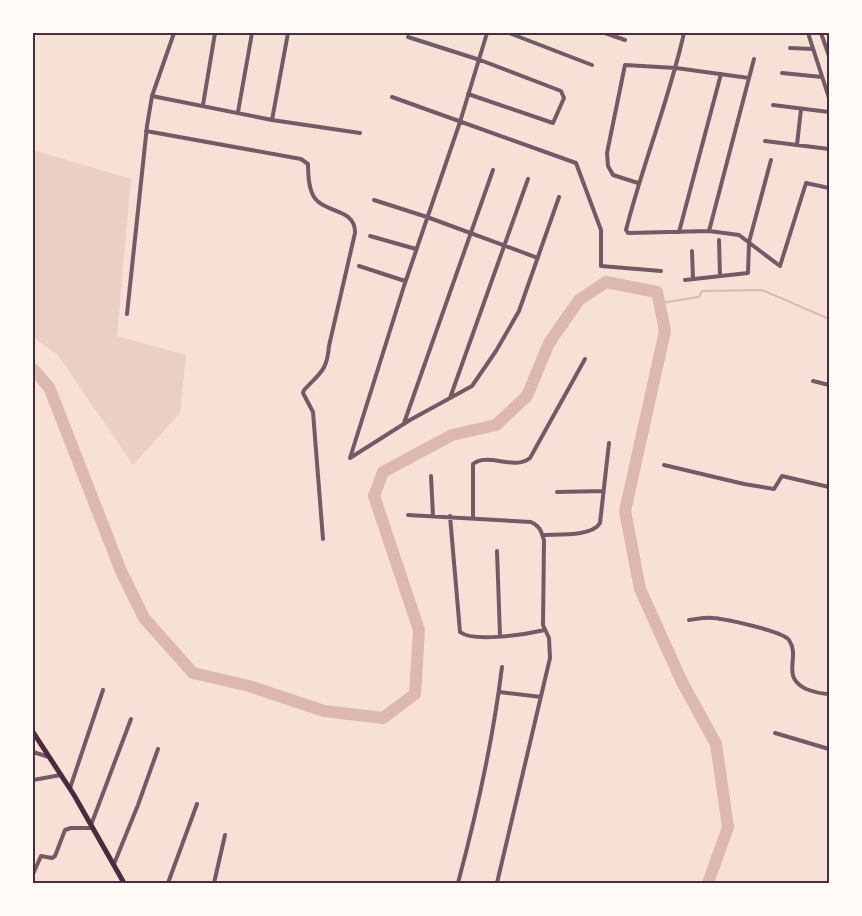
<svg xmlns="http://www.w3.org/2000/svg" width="862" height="916" viewBox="0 0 862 916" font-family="Figtree,sans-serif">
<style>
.green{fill:#ebcfc5}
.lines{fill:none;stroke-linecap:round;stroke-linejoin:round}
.stream{stroke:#dcb8b0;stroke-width:2}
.river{stroke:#dcb8b0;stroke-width:12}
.minor{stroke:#755966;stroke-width:4}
.secondary{stroke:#4a2c40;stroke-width:5}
.neatline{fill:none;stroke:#4a2c40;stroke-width:2}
</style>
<rect width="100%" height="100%" fill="#f7e1d7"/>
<path class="green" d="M 33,150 L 131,179 L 117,336 L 186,355 L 180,413 L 133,465 L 59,356 L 33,337 Z"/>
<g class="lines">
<path class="stream" d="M 660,303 L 699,297 L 702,291 L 762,290 L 829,319"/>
<path class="river" d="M 33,369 L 49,387 L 121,571 L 144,618 L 193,673 L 249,686 L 324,711 L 383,718 L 415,694 L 419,630 L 374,496 L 383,472 L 452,435 L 496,425 L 527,396 L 549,343 L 579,300 L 606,282 L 657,292 L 665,331 L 625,511 L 640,589 L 682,682 L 716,744 L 728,827 L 708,883"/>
<path class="minor" d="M 487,33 L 460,122 L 404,286 L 350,458 L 410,420 L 472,386 L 496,351 L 519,311 L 559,197
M 509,33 L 592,65
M 605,33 L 625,40
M 684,33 C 669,100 643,163 626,230 L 628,233 L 709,231 L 754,59
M 808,33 L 829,98
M 821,33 L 829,56
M 408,37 L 480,60 L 561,91 L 564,98 L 553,123 L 468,94
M 790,48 L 813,49
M 782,73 L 822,77
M 152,96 L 272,120 L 288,33
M 392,97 L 576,163 L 601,230 L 601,266 L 661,271
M 203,105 L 215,33
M 773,105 L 829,112
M 238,112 L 252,33
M 272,120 L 360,133
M 146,131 L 301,159 L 308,164 C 308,174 309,189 314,197 C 325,214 356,208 355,233 L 329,346 C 327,371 320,373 304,390 L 303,393 L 313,412 L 323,539
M 765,141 L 829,149
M 797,145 L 801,109
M 638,183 L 613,175 L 608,166 L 607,153 L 625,65 L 676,68 L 749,78
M 374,200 L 427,217 L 538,258
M 709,231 L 739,235 L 780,266 L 806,183 L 829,188
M 679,232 L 721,74
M 370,236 L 416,249
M 719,240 L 720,276
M 692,251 L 693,279
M 359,266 L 405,281
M 685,280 L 748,273 L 749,242 L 771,160
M 127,314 L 147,126 L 152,96 L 174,33
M 813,381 L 829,385
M 450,398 L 528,179
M 404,423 L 493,170
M 664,465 L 744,484 L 774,489 L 782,476 L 829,487
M 431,476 L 433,516
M 557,492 L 603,491
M 408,515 L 531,522 C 540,526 541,531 544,540 L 543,625 L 549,638 L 550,658 L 497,883
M 450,516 L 460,632 C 474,643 527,634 545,630
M 473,519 L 473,464 C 488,452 514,471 530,458 L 585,359
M 543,535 C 557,534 592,537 600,523 L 609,443
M 497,551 L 500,636
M 689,620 C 697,619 705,617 713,618 C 725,619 783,631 789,640 C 801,658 780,676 806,689 C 814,692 821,694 829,694
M 499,692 L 541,697
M 775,733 L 829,749
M 33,752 L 49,757
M 33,780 L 61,775
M 70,788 L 103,690
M 91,825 L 131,719
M 114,864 L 138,805 L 158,749
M 33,874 L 41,856 L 52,858 L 55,856 L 65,830 L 71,828 L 93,828
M 168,883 L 197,804
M 214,883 L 225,835
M 458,883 C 477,812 493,740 502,667"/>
<path class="secondary" d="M 33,732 L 74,795 L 124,883"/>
</g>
<rect width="862" height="916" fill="none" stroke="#fffaf5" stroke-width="69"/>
<rect x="34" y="34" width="794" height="848" class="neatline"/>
</svg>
